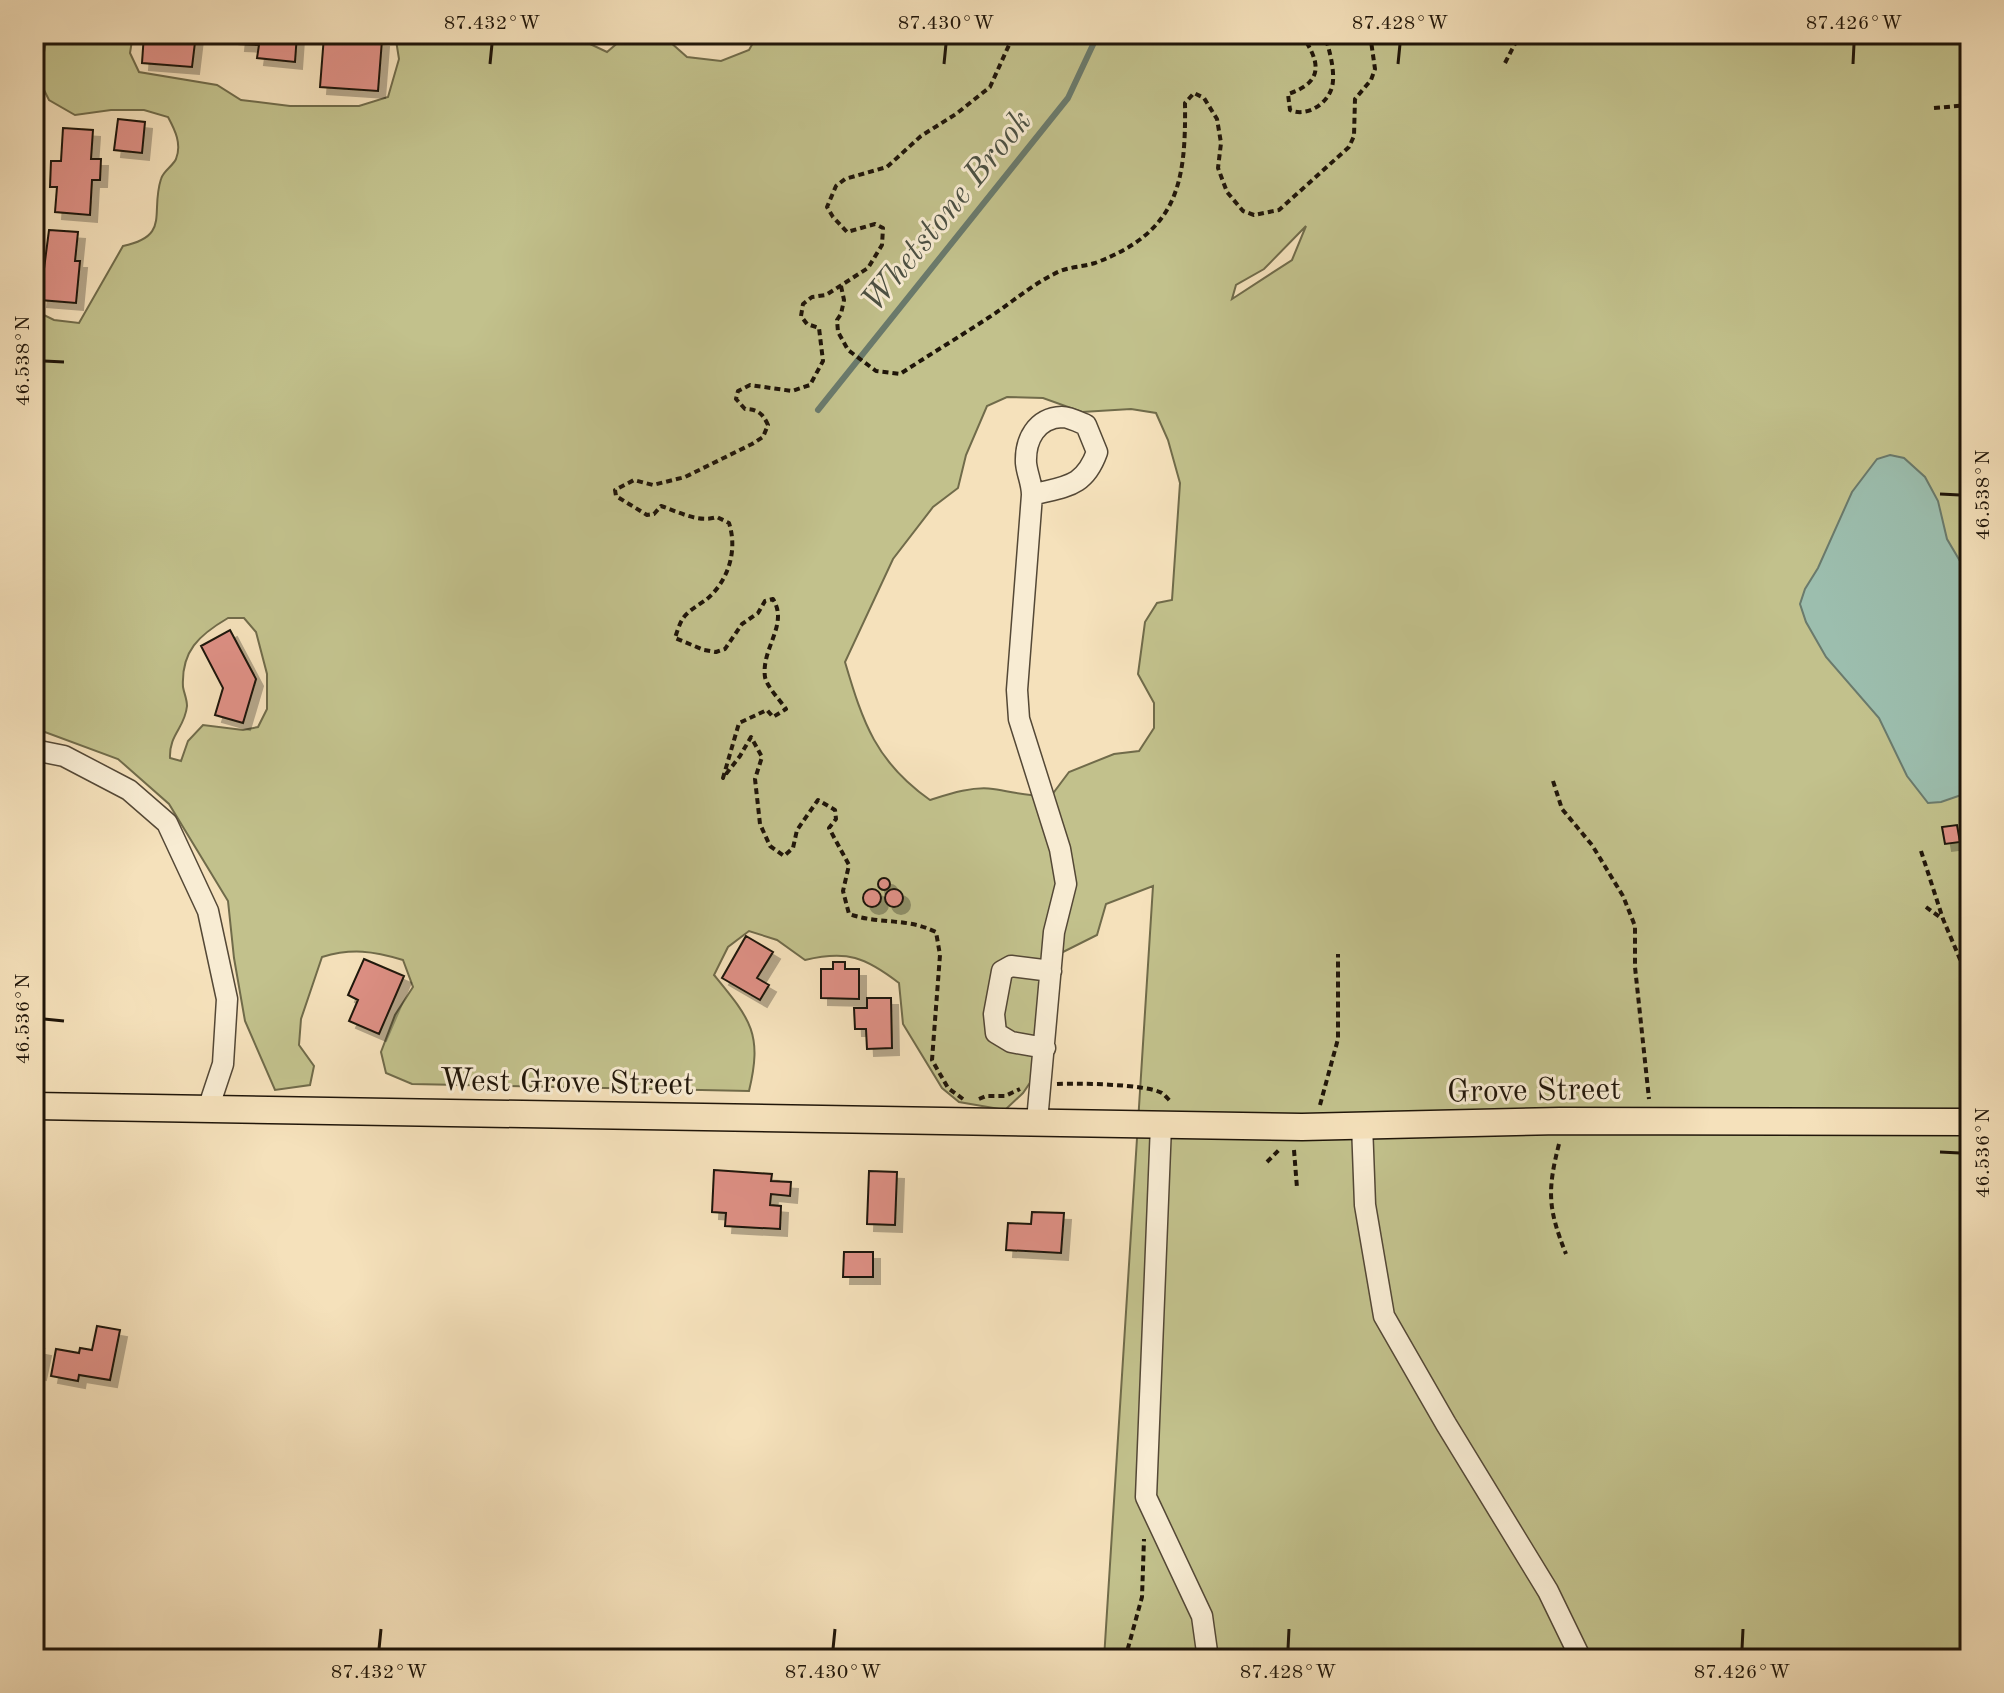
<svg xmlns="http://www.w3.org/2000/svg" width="2004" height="1693" viewBox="0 0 2004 1693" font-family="'Old Standard TT',serif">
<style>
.green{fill:#c2c18c;stroke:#706b4a;stroke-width:2;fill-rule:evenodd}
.water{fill:#9cbeae;stroke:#6a7a6c;stroke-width:2}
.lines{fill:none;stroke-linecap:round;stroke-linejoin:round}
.stream{stroke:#6a7a6c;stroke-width:6}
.building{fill:#de9085;stroke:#1f1509;stroke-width:2;filter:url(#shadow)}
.minor-casing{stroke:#544836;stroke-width:23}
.major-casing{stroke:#1f1509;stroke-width:29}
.path{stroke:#1f1509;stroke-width:4;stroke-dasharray:6 4;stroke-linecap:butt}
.minor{stroke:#f8ecd3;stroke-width:20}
.major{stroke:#f5e1bb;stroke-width:26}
.ticks{fill:none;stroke:#1f1509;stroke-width:3}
.labels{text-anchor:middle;stroke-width:6;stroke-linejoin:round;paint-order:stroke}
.street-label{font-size:32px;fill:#1f1509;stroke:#f8ecd3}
.water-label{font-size:34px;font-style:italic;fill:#4b5043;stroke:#f8ecd3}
.neatline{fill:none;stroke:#1f1509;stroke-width:3}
.ticks-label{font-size:20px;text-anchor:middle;fill:#1f1509}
</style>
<defs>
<filter id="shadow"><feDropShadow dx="7" dy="7" stdDeviation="0" flood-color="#0004"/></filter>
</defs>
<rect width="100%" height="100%" fill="#f5e1bb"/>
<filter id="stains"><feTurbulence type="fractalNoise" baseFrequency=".0025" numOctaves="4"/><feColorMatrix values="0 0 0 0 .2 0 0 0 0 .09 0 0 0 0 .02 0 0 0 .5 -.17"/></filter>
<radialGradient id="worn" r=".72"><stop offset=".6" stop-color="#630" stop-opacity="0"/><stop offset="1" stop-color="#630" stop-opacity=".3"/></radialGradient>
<path class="green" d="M 52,34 L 133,34 L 130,53 L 139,72 L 217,85 L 241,100 L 290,106 L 359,106 L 388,97 L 399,59 L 395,34 L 569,34 L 607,52 L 628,34 L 661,34 L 687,57 L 721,61 L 749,50 L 758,34 L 1970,34 L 1970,1659 L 1104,1659 L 1153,886 L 1106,904 L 1097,935 L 1033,967 L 1041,984 L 1046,1059 L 1023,1093 L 1005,1110 L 959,1102 L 942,1088 L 903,1024 L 899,983 C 865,957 847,950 805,960 L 777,940 L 749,931 L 728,947 L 714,975 C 750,1019 763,1033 749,1091 L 412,1084 L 386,1073 L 381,1052 L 395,1015 L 413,987 L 403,960 C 373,951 352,948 322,957 L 301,1019 L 299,1045 L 314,1066 L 310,1085 L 275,1090 L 245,1021 L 234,958 L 228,901 L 169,804 L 118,759 L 34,728 L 34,310 L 54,320 L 79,323 L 123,246 C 171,236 150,213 161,179 C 163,171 173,166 176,159 C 182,144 175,130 168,117 L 144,110 L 111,110 L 75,115 L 49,100 L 39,80 L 46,41 ZM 1306,226 L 1292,260 L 1232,299 L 1236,285 L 1264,269 ZM 1007,397 L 1043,398 L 1082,412 L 1131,409 L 1156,413 L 1168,440 L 1180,483 L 1172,600 L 1157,603 L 1145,622 L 1138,674 L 1154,703 L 1154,728 L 1139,751 L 1114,754 L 1069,772 L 1051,796 C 1028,797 1015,792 993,789 C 973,786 949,794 930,800 C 876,762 863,723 845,662 L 893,559 L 933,507 L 958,488 L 966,455 L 987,406 ZM 228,618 L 244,618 L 256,632 L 267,674 L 267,709 L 258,727 L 243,730 L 203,725 L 188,741 L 181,761 L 170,758 C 169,734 185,728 187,706 C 187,699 184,693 183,687 C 181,651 199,635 228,618 Z"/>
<path class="water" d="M 1890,455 L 1904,458 L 1925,477 L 1938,501 L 1947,539 L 1970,578 L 1970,792 L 1941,802 L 1928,803 L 1907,776 L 1879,718 L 1826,657 L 1806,622 L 1800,604 L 1805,589 L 1818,568 L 1852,492 L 1877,459 Z"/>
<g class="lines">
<path class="stream" d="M 818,410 L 1068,98 L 1098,34"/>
</g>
<path class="building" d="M 144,34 L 196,34 L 192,67 L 142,63 Z
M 239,34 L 297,34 L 295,62 L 257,58 L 259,45 L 238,44 Z
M 324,36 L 382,40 L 378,91 L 320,87 Z
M 118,119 L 145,122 L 142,153 L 114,150 Z
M 63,128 L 93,130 L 91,159 L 101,159 L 100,180 L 92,180 L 90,215 L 55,212 L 57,187 L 50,187 L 51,161 L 61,161 Z
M 49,230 L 78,232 L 75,261 L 80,261 L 76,303 L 40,300 Z
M 230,630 L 256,679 L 243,723 L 215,715 L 223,688 L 201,646 Z
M 1957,825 L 1960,842 L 1945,844 L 1942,827 Z
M878 884a6 6 0 1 1 12 0a6 6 0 1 1-12 0Z
M863 898a9 9 0 1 1 18 0a9 9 0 1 1-18 0Z
M885 898a9 9 0 1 1 18 0a9 9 0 1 1-18 0Z
M 746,936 L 773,952 L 757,978 L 769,985 L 760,1000 L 722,978 Z
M 364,959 L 404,976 L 379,1034 L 349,1021 L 358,1000 L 348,995 Z
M 833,962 L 845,962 L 845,969 L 859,969 L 859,999 L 821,998 L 821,969 L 833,969 Z
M 867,998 L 891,998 L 892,1048 L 867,1049 L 866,1029 L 855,1029 L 854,1008 L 867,1008 Z
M 714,1170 L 772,1174 L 771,1181 L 791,1182 L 790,1196 L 771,1194 L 770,1205 L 781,1206 L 780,1229 L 725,1226 L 726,1213 L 712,1212 Z
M 869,1171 L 897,1172 L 895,1225 L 867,1224 Z
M 1032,1212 L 1064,1213 L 1061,1253 L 1006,1250 L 1008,1223 L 1031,1224 Z
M 844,1252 L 873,1252 L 873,1277 L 843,1277 Z
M 97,1326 L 120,1330 L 110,1380 L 79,1375 L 78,1381 L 51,1376 L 56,1349 L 79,1353 L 80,1348 L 92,1350 Z
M 34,1347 L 44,1349 L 39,1373 L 34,1371 Z"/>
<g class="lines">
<defs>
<path id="minor" d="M 1032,495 C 1065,486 1084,488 1097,452 L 1086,425 C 1079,422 1069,417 1062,417 C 1036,418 1025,440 1026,463 C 1027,474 1032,483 1032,495 L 1017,690 L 1019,719 L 1060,849 L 1066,884 L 1054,932 L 1037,1121
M 34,750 L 64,756 L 129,790 L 167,823 L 208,911 L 227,999 L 223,1064 L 208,1109
M 1045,1048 L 1011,1042 L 996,1033 L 994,1014 L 1002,971 L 1011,966 L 1051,971
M 1362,1124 L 1365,1205 L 1384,1316 L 1446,1424 L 1548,1591 L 1581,1659
M 1161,1125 L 1146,1497 L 1202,1616 L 1208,1659"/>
<path id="major" d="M 34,1106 L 1302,1127 L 1560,1121 L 1970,1122"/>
</defs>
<use href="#minor" class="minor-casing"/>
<use href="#major" class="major-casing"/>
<path class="path" d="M 1301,34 C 1320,61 1325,82 1288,94 L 1290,110 C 1305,117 1325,106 1331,90 C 1337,76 1329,47 1324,34
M 1505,63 L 1520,34
M 1934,108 L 1970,105
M 841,286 L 844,300 L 841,314 L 837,320 L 838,332 L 848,350 L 876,371 L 900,374 C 929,355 959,337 988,318 C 1010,304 1030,286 1054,274 C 1066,267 1082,267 1095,263 C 1178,232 1186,183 1185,103 L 1194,93 L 1204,98 L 1217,119 L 1221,143 L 1218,168 L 1227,192 L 1243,211 L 1254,215 L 1279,210 L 1349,147 L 1354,136 L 1355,99 L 1371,80 L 1375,69 L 1370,34
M 1553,781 L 1562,809 L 1592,845 L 1623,896 L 1635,926 L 1635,967 L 1649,1099
M 1921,851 L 1943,919 L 1970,983
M 1926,907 L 1941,918
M 1057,1084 C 1076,1083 1146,1084 1162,1093 C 1165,1095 1168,1099 1171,1102
M 963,1099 L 948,1088 L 932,1060 L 940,955 L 936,932 C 905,917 881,925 849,914 L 843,891 L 849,865 L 829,828 L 836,819 L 835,810 L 818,800 L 797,830 L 793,848 L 784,856 L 770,846 L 760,824 L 755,779 L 762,757 L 751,737 L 740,756 L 723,778 L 739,723 L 767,710 L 773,717 L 786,709 C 780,700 767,687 765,677 C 761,648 789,625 773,599 L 765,601 L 758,613 L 742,624 L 725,649 L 716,652 L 704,650 L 675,638 C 677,632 679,625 682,620 C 687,611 699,605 707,599 C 728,581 738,551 729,523 L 717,517 C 698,523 679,512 661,506 L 654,514 L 647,515 L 616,496 L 615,490 L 634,480 L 653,485 L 685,477 L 752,444 L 763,437 L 768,425 C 763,414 758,409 745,409 L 736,399 L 738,391 L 750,385 L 792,391 L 810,385 L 823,361 L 819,328 L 807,324 L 801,316 L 803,304 L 812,297 L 826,295 L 868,268 L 882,245 L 883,228 L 875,224 L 847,232 L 833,217 L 827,207 L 836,186 L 845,179 L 887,167 L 921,136 L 956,114 L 990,87 L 1014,34
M 979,1099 L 986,1096 L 1005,1096 L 1020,1089
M 1320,1105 L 1338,1039 L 1338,954
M 1559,1144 C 1547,1191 1548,1209 1566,1254
M 1294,1150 L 1297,1188
M 1267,1162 L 1281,1148
M 1125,1659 L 1142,1597 L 1144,1539"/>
<use href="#minor" class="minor"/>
<use href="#major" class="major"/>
</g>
<path class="ticks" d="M 490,64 L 492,44M 944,64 L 946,44M 1398,64 L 1400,44M 1853,64 L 1854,44M 44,361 L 64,362M 1940,494 L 1960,495M 44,1019 L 64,1021M 1940,1152 L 1960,1153M 379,1649 L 381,1629M 833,1649 L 835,1629M 1288,1649 L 1289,1629M 1742,1649 L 1743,1629"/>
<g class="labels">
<g class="street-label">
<text transform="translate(567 1081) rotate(1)" y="11">West Grove Street</text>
<text transform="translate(1534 1089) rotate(-1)" y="11">Grove Street</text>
</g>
<g class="water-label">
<text transform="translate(945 210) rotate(-51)" y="12">Whetstone Brook</text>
</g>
</g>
<rect width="2004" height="1693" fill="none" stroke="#f5e1bb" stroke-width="88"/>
<rect x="44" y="44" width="1916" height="1605" class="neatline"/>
<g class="ticks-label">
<text x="492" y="29">87.432°W</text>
<text x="946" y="29">87.430°W</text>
<text x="1400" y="29">87.428°W</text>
<text x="1854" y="29">87.426°W</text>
<text transform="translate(22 361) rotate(-90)" y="7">46.538°N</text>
<text transform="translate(1982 495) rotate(-90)" y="7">46.538°N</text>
<text transform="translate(22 1019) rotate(-90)" y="7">46.536°N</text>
<text transform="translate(1982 1153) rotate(-90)" y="7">46.536°N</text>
<text x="379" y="1678">87.432°W</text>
<text x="833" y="1678">87.430°W</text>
<text x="1288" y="1678">87.428°W</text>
<text x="1742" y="1678">87.426°W</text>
</g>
<rect width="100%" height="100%" filter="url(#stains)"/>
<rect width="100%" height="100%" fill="url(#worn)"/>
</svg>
